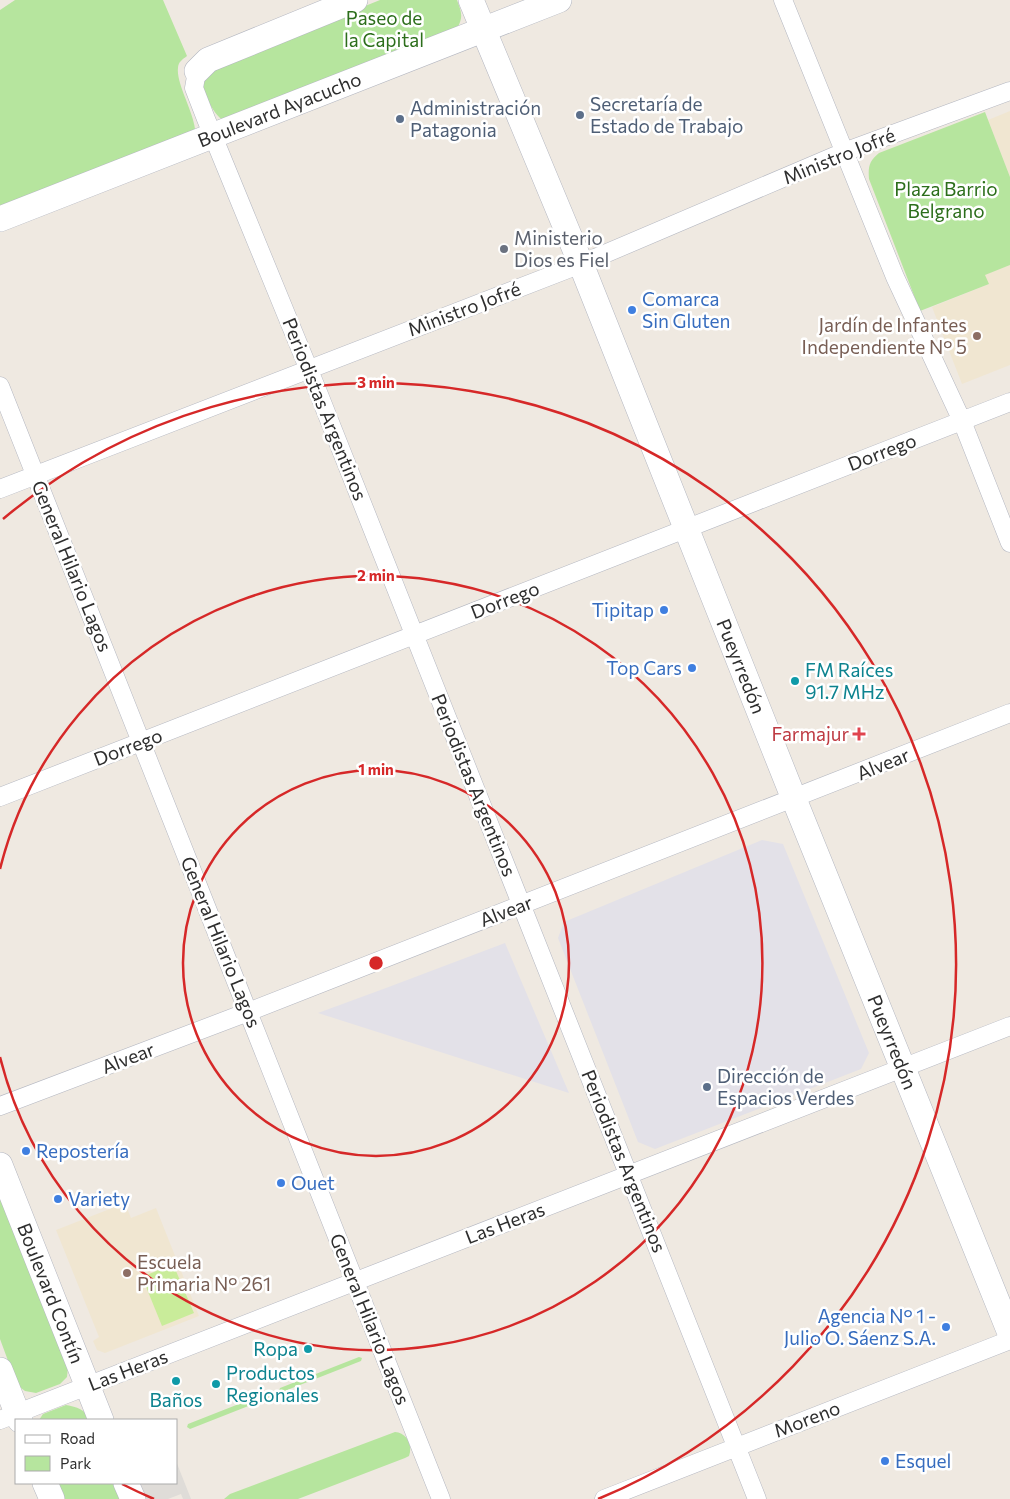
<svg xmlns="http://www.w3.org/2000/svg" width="1010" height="1499" viewBox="0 0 1010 1499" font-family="Commissioner,sans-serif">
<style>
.industrial{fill:#e3e1e8}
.education{fill:#f0e6d1}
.green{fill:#b6e59e}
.pitch{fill:#c9ec9a}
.plaza{fill:#dfdcd8}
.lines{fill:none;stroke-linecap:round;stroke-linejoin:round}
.minor-casing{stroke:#b4b7c1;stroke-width:19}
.secondary-casing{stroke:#b4b7c1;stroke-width:26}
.minor{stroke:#fff;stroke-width:18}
.secondary{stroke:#fff;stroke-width:25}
.ring{fill:none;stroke:#d62828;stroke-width:2.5}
.service-dot{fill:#5c6f8a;stroke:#fff;stroke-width:2}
.worship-dot{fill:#6b7280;stroke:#fff;stroke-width:2}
.shop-dot{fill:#3f7fe0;stroke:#fff;stroke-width:2}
.education-dot{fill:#8d6e63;stroke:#fff;stroke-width:2}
.culture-dot{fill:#0f9aa8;stroke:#fff;stroke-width:2}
.health-dot{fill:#e0444e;stroke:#fff;stroke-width:2}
.labels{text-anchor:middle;stroke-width:5;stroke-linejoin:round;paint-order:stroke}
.park-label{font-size:19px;fill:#2c6e1b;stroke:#fff}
.service-label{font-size:19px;fill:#4e5e75;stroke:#fff;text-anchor:start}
.street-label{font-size:19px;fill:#2e2e2e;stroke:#fff}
.worship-label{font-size:19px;fill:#5b616d;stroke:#fff;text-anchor:start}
.shop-label{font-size:19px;fill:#366cbe;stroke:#fff;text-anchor:start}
.education-label{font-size:19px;fill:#785e54;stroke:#fff;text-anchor:end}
.culture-label{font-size:19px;fill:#0d838f;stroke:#fff;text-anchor:start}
.health-label{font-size:19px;fill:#be3a42;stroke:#fff;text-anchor:end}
.centre{fill:#d62828;stroke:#fff;stroke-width:2.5}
.ring-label{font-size:15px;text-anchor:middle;font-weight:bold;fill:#d62828;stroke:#fff;stroke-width:5;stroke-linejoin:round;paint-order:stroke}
</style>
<rect width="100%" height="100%" fill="#efe9e1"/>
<path class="industrial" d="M 762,840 L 783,844 L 869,1053 L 861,1069 L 655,1149 L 638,1142 L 558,938 L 564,922 Z
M 505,943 L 569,1093 L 318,1013 L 386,988 Z"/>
<path class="education" d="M 1010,111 L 1010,177 L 988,120 Z
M 1010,265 L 1010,365 L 962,384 L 932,307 L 989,284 L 984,275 Z
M 125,1203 L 131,1218 L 156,1208 L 199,1316 L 105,1353 L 97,1350 L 93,1341 L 99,1337 L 56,1230 Z"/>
<path class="green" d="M 15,0 L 163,0 L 187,56 C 183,59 178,62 178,68 C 176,83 193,111 195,129 L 188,136 L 0,212 L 0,10 Z
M 380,0 L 457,0 C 461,11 464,17 457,28 L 223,120 C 214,115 202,92 203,82 C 204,77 209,72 212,68 Z
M 985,112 L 1010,177 L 1010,265 L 985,275 L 989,284 L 920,311 L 869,179 C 868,167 869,161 879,153 Z
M 0,1194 L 68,1367 L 67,1377 L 60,1384 L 36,1393 L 25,1391 L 17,1385 L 0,1339 Z
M 359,1357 L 362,1358 L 361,1361 L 282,1392 L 279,1391 L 280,1388 Z
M 267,1393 L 270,1395 L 269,1398 L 190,1429 L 187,1427 L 188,1424 Z
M 66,1405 C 77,1407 85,1409 90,1420 L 39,1420 L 43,1414 Z
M 395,1432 C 407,1433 413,1445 409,1456 L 405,1458 L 298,1499 L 224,1499 L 230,1494 Z
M 58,1483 L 115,1483 L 121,1499 L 65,1499 Z"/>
<path class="pitch" d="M 173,1264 L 194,1313 L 162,1326 L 142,1277 Z"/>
<path class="plaza" d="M 176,1461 L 191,1499 L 183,1499 L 181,1494 L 168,1499 L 145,1499 L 138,1483 L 176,1483 Z"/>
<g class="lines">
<defs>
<path id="minor" d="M 783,0 L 895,277 L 962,421 L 1010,543
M 197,71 L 194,88 L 206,119 L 318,392 L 757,1499
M 0,386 L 441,1499
M 0,489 L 581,264 L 844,152 L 1010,91
M 0,797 L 1010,402
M 0,1106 L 248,1012 L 1010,713
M 0,1420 L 1010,1026
M 604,1499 L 1010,1340"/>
<g id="secondary">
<path id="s1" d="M 471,0 L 581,264 L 794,799 L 1010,1333"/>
<path d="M 197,71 L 208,60 L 355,0"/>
<path id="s2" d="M 0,219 L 559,0"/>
<path id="s3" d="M 0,1165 L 101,1420"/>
<path d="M 0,1370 L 20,1420"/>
<path d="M 45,1483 L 52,1499"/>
<path d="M 126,1483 L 133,1499"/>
</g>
</defs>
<use href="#minor" class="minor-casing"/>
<use href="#secondary" class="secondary-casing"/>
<use href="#minor" class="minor"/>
<use href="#secondary" class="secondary"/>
</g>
<g class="ring">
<circle cx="376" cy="963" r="193"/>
<path d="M0 869A387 387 0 1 1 0 1057"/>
<path d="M154 1499A580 580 0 0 1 122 1484M3 519A580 580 0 1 1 598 1499"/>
</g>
<g class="service-dot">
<circle cx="580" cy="115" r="5"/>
<circle cx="400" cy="119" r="5"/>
<circle cx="707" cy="1087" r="5"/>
</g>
<circle class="worship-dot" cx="504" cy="249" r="5"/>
<g class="shop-dot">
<circle cx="632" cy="310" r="5"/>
<circle cx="664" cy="610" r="5"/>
<circle cx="692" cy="668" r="5"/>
<circle cx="26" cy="1151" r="5"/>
<circle cx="281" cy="1183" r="5"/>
<circle cx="58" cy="1199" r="5"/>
<circle cx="946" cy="1327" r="5"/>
<circle cx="885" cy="1461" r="5"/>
</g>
<g class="education-dot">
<circle cx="977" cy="336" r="5"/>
<circle cx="127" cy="1273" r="5"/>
</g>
<g class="culture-dot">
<circle cx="795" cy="681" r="5"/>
<circle cx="308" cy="1349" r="5"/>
<circle cx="176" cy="1381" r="5"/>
<circle cx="216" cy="1384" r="5"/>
</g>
<path class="health-dot" d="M856.5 726.5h5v5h5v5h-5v5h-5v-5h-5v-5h5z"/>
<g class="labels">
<g class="park-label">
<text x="384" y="25">Paseo de<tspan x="384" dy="22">la Capital</tspan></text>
<text x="946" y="196">Plaza Barrio<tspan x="946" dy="22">Belgrano</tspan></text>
</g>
<g class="service-label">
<text x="590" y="111">Secretaría de<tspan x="590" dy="22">Estado de Trabajo</tspan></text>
<text x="410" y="115">Administración<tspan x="410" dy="22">Patagonia</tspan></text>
<text x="717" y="1083">Dirección de<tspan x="717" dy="22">Espacios Verdes</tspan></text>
</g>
<g class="street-label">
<text dy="7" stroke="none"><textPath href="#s2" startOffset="300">Boulevard Ayacucho</textPath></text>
<text transform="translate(839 156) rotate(-22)" y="7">Ministro Jofré</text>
<text transform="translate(464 309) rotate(-21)" y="7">Ministro Jofré</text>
<text transform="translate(325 409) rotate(68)" y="7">Periodistas Argentinos</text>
<text transform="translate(882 452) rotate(-21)" y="7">Dorrego</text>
<text transform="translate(72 566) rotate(68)" y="7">General Hilario Lagos</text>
<text transform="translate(505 600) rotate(-21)" y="7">Dorrego</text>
<text dy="7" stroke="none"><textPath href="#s1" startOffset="719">Pueyrredón</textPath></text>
<text transform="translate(128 747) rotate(-21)" y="7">Dorrego</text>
<text transform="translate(883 764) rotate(-22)" y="7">Alvear</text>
<text transform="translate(474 785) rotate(68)" y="7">Periodistas Argentinos</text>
<text transform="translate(506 911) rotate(-21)" y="7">Alvear</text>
<text transform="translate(221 942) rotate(68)" y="7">General Hilario Lagos</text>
<text dy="7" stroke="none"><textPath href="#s1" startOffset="1124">Pueyrredón</textPath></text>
<text transform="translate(128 1058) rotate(-21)" y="7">Alvear</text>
<text transform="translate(624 1161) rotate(68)" y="7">Periodistas Argentinos</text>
<text transform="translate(505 1223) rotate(-21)" y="7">Las Heras</text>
<text dy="7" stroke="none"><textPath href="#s3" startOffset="138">Boulevard Contín</textPath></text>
<text transform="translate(370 1319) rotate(68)" y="7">General Hilario Lagos</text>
<text transform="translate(128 1370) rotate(-21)" y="7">Las Heras</text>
<text transform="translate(807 1419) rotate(-21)" y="7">Moreno</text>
</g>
<g class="worship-label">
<text x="514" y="245">Ministerio<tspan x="514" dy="22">Dios es Fiel</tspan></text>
</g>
<g class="shop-label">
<text x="642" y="306">Comarca<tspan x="642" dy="22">Sin Gluten</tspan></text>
<text x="654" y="617" text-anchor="end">Tipitap</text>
<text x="682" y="675" text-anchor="end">Top Cars</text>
<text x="36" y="1158">Repostería</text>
<text x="291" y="1190">Ouet</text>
<text x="68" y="1206">Variety</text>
<text x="936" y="1323" text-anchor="end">Agencia N° 1 -<tspan x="936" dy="22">Julio O. Sáenz S.A.</tspan></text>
<text x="895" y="1468">Esquel</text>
</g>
<g class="education-label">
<text x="967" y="332">Jardín de Infantes<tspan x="967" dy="22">Independiente N° 5</tspan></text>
<text x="137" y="1269" text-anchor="start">Escuela<tspan x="137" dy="22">Primaria N° 261</tspan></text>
</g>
<g class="culture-label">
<text x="805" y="677">FM Raíces<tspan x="805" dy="22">91.7 MHz</tspan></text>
<text x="298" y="1356" text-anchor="end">Ropa</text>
<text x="226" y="1380">Productos<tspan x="226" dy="22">Regionales</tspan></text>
<text x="176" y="1407" text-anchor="middle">Baños</text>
</g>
<g class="health-label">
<text x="849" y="741">Farmajur</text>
</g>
</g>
<circle cx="376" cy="963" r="8" class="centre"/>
<g class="ring-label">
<text x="376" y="388">3 min</text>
<text x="376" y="581">2 min</text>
<text x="376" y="775">1 min</text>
</g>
<rect x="15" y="1419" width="162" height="65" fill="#ffffff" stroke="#ababab"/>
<rect x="25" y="1435" width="25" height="8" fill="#ffffff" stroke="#ababab"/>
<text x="60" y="1444" font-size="15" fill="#2e2e2e">Road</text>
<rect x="25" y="1456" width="25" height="15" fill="#b6e59e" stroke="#ababab"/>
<text x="60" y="1469" font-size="15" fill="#2e2e2e">Park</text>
</svg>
